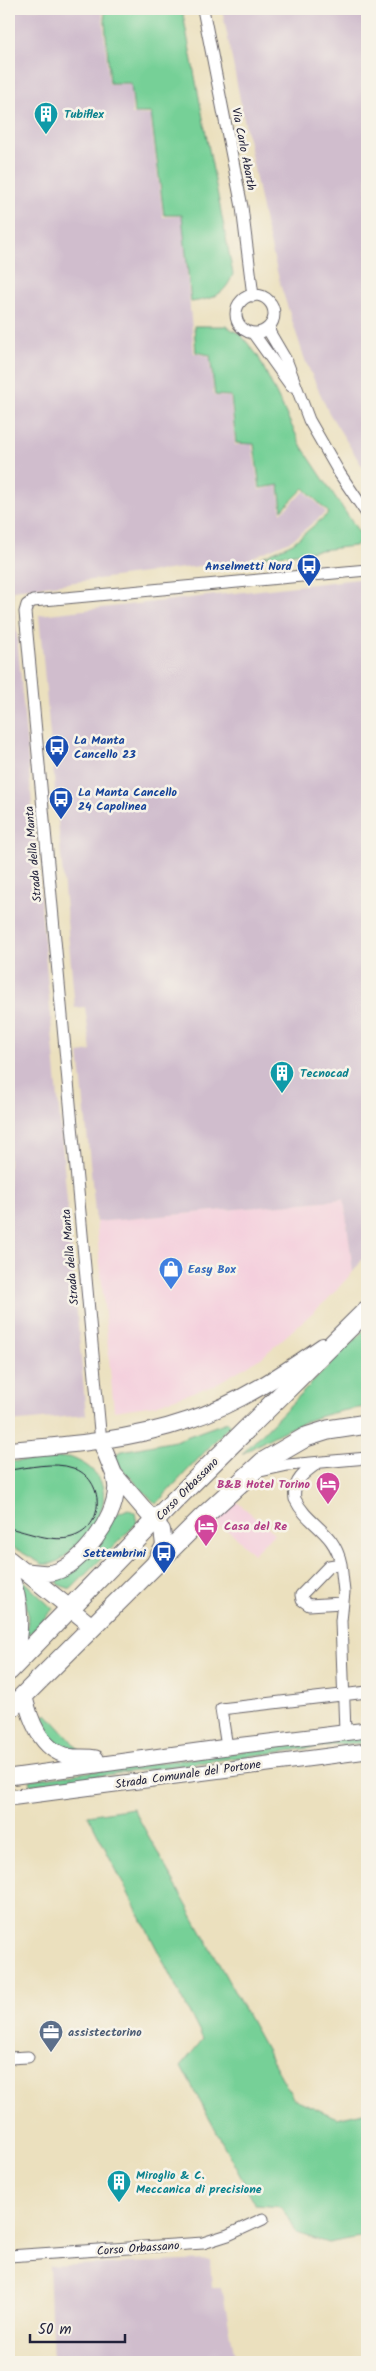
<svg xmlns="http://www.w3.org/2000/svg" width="376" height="2371" viewBox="0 0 376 2371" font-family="Kalam,sans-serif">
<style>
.built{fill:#f4cfdd}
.industrial{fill:#d0bdcd}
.green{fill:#76d097;stroke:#4c7969}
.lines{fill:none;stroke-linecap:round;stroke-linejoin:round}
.minor-casing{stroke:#686469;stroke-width:13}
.tertiary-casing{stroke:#686469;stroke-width:17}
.secondary-casing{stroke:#686469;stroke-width:18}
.primary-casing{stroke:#686469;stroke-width:21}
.minor{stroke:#fff;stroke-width:11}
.tertiary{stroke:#fff;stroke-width:15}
.secondary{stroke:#fff;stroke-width:16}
.primary{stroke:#fff;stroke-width:19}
.tram{stroke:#22223b;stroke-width:1}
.labels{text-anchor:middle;stroke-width:5;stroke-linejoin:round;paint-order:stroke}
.culture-label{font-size:12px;font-weight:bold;fill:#0d838f;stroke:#f7f3e8;text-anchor:start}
.street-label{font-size:12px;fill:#22223b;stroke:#f7f3e8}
.transit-label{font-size:12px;font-weight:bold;fill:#164399;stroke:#f7f3e8;text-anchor:end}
.shop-label{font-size:12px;font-weight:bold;fill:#366cbe;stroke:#f7f3e8;text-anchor:start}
.hotel-label{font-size:12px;font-weight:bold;fill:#b23c85;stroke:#f7f3e8;text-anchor:end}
.service-label{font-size:12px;font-weight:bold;fill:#4e5e75;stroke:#f7f3e8;text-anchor:start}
</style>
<rect width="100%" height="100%" fill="#f7f3e8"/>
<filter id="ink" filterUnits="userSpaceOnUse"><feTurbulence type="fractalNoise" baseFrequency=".02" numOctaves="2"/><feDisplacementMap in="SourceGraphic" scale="10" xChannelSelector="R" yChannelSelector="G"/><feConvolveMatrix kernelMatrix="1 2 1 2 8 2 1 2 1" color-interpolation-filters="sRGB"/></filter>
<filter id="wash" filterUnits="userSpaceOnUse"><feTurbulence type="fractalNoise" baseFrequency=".0096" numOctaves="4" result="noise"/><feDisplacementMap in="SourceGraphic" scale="20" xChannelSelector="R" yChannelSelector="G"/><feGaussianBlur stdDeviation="1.12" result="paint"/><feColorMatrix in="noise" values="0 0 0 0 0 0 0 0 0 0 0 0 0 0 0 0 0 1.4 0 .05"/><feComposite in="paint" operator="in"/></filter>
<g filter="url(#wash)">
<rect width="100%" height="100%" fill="#ebe0be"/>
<path class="built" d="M 344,1199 L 353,1272 L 327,1300 L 261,1358 L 214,1385 L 155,1405 L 114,1411 L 96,1222 Z
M 227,1494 L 275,1533 L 253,1554 L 233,1534 L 220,1527 L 196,1524 Z"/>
<path class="industrial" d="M 9,9 L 102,9 L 109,84 L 131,84 L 132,114 L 150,115 L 163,217 L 182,216 L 194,353 L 209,356 L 214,396 L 230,397 L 235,445 L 252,444 L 259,490 L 278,486 L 281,513 L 305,491 L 326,512 L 292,540 L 246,560 L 13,590 L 86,1415 L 9,1422 Z
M 222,9 L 367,9 L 367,474 L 329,413 L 305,360 L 281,287 L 263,214 Z
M 367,578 L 367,1253 L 353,1272 L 344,1199 L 96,1222 L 79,1053 L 91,1051 L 85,1007 L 75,1008 L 39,615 Z
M 210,2260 L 212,2288 L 222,2288 L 236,2362 L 53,2362 L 49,2266 Z"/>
<path class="green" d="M 104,9 L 182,9 L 233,274 C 225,295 213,299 191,302 L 182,215 L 164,215 L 151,113 L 134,113 L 131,83 L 110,83 Z
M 194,326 L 226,326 L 241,335 L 258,356 L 302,447 L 360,534 L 362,543 L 354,546 L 262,557 L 293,543 L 329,513 L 304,488 L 282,510 L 279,485 L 260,488 L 254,444 L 236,443 L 231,396 L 215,395 L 210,355 L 196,352 Z
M 367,1327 L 367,1407 C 318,1412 284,1429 242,1454 Z
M 227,1422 L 230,1425 L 156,1504 L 119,1466 L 115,1458 L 116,1454 L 122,1451 L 175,1441 Z
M 69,1457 C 123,1476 106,1521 72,1550 C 63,1558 55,1566 42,1564 L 9,1545 L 9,1462 Z
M 128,1509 L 135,1513 L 137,1523 L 71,1589 L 59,1585 L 57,1579 L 117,1514 Z
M 19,1577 L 53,1609 L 25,1639 C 31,1617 26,1598 19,1577 Z
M 47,1714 L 83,1754 L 78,1754 L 51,1742 L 37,1720 Z
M 367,1735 L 367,1743 L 340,1744 L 30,1785 L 29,1780 Z
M 133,1808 L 293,2098 L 337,2118 L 367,2111 L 367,2240 L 365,2236 L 328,2243 L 296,2233 L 282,2207 L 256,2205 L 181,2066 L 203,2039 L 88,1815 Z"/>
</g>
<g filter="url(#ink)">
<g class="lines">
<defs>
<path id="minor" d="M 203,9 L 242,207 L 253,296
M236 314a19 19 0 1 1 38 0a19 19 0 1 1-38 0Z
M 269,327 L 270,333 L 287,362 L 309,420 L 340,474 L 367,514
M 253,333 L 291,386
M 101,1442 L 25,612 L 27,605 L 33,601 L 367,570
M 318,1463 C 305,1472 292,1481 295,1499 C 308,1526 334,1530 341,1564
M 256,1472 L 288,1465 L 367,1458
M 342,1603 L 309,1605 L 302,1600 L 301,1595 L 329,1566 L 341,1564 L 344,1592 L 341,1621 L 345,1732
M 227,1747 L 221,1709 L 367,1692
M 9,2058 L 28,2057
M 9,2256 L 203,2243 L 228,2235 L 263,2219"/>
<path id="tertiary" d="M 24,1694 C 30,1719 40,1750 68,1756 C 77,1758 87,1756 96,1758
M 9,1777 L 227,1747 L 367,1730
M 9,1798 L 367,1751"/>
<path id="secondary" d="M 101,1442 L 114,1474 L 162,1530 L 164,1545 L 155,1562
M 9,1450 C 70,1445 131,1440 189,1420 C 238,1404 281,1375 323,1346
M 9,1559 L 92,1626
M 24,1571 C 34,1572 45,1575 55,1572 C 82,1564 115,1518 116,1490 C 117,1485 115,1479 114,1474
M 9,1573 C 23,1603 21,1634 13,1666"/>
<path id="primary" d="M 9,1671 L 174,1501 L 367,1310
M 9,1710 L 204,1516 L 263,1462 L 306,1437 L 328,1430 L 367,1424"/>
</defs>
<use href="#minor" class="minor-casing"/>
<use href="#tertiary" class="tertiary-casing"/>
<use href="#secondary" class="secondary-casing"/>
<use href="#primary" class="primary-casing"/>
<use href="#minor" class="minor"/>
<use href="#tertiary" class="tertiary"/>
<use href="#secondary" class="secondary"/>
<use href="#primary" class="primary"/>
<path class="tram" d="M 9,1470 C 28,1468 54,1461 73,1468 C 105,1479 106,1527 72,1537 C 54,1543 27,1532 9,1528"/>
</g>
</g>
<defs>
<symbol id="building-pin" viewBox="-11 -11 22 30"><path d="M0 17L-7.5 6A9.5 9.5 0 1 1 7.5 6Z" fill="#0f9aa8" stroke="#f7f3e8"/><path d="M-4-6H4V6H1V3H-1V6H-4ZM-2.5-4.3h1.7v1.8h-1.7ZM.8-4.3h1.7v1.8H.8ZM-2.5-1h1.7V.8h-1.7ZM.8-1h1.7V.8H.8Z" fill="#fff"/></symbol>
<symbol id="bus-pin" viewBox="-11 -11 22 30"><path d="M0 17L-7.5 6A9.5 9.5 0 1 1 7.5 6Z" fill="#1a4fb4" stroke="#f7f3e8"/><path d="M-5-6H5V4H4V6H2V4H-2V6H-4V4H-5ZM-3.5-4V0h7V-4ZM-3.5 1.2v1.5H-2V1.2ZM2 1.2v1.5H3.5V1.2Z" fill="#fff"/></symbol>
<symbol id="shop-pin" viewBox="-11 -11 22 30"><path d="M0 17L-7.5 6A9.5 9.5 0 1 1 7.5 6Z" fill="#3f7fe0" stroke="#f7f3e8"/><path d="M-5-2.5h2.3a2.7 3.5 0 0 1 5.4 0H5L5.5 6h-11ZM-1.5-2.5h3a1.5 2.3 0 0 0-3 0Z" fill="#fff"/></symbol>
<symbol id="hotel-pin" viewBox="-11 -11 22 30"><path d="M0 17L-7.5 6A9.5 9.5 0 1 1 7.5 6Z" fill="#d1479c" stroke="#f7f3e8"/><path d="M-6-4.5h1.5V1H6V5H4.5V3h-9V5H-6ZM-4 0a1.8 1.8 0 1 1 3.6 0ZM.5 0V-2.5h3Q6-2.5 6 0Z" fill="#fff"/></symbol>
<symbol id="office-pin" viewBox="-11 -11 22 30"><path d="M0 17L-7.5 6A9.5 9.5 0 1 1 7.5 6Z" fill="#5c6f8a" stroke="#f7f3e8"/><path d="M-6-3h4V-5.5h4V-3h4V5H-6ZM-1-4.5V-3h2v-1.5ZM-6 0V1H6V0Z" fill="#fff"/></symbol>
</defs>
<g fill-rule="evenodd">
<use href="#building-pin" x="32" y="100" width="28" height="38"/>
<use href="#bus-pin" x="295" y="552" width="28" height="38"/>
<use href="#bus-pin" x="43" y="733" width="28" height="38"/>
<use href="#bus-pin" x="47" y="785" width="28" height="38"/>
<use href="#building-pin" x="268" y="1059" width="28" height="38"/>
<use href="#shop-pin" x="157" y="1255" width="28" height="38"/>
<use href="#hotel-pin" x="314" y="1470" width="28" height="38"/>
<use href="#hotel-pin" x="192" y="1512" width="28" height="38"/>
<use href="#bus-pin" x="150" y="1539" width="28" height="38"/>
<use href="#office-pin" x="37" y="2018" width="28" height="38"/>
<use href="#building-pin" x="105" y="2168" width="28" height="38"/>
</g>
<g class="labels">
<g class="culture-label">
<text x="64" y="118">Tubiflex</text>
<text x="300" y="1077">Tecnocad</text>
<text x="136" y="2179">Miroglio &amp; C.<tspan x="136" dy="14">Meccanica di precisione</tspan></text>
</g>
<g class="street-label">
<text transform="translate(244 149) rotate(79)" y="4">Via Carlo Abarth</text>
<text transform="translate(33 854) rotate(-95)" y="4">Strada della Manta</text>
<text transform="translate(70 1257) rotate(-95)" y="4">Strada della Manta</text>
<text transform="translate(187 1489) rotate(-45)" y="4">Corso Orbassano</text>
<text transform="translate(188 1774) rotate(-8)" y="4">Strada Comunale del Portone</text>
<text transform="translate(138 2248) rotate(-4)" y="4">Corso Orbassano</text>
</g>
<g class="transit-label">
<text x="292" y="570">Anselmetti Nord</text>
<text x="74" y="744" text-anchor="start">La Manta<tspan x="74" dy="14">Cancello 23</tspan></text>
<text x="78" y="796" text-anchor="start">La Manta Cancello<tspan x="78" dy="14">24 Capolinea</tspan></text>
<text x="146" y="1557">Settembrini</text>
</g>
<g class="shop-label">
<text x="188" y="1273">Easy Box</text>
</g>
<g class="hotel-label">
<text x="310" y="1488">B&amp;B Hotel Torino</text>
<text x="224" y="1530" text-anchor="start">Casa del Re</text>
</g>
<g class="service-label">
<text x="68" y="2036">assistectorino</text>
</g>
</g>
<rect width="376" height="2371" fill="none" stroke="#f7f3e8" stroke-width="30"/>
<path d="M30 2334v8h95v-8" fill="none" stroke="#22223b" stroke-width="2.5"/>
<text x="38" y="2334" font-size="15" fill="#22223b" stroke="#f7f3e8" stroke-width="4" paint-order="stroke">50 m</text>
</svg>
